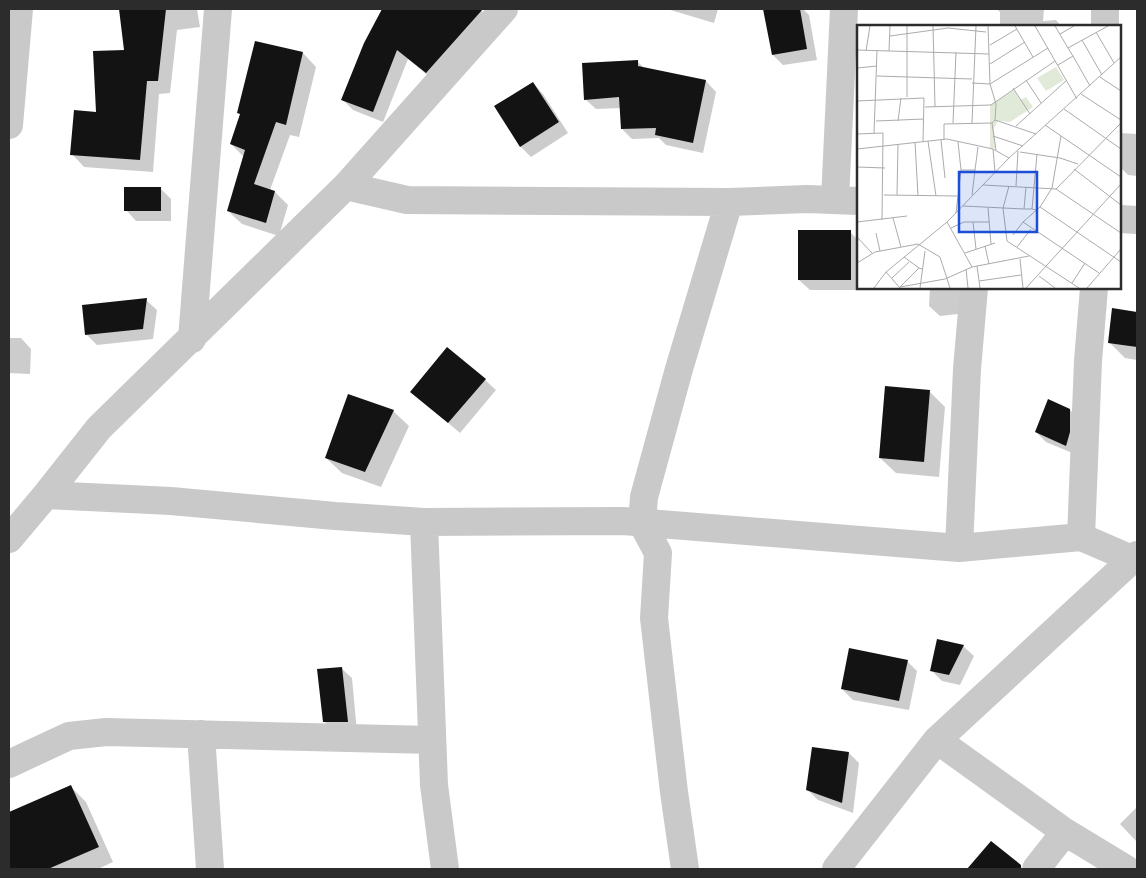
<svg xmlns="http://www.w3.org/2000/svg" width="1146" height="878" viewBox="0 0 1146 878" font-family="'Fira Sans',sans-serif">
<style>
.shadow{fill:#0003}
.building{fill:#131313}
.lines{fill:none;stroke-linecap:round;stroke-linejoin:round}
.minor{stroke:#c9c9c9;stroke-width:28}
.inset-road{fill:none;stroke:#ababab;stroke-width:1}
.view{fill:#1d4ed8;fill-opacity:0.15;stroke:#1d4ed8;stroke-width:2.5}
.inset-edge{fill:none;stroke:#2c2c2c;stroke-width:2.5}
</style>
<rect width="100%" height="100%" fill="#fff"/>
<path class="shadow" d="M 120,9 L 197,9 L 200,27 L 177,30 L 170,93 L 159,94 L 153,172 L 84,167 L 72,154 L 97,113 L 126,51 Z
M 383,9 L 479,9 L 492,21 L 437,83 L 408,59 L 383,122 L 353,110 L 343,100 L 365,43 Z
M 667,9 L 718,9 L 714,23 Z
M 773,9 L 803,9 L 809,15 L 817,60 L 783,65 L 773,55 L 765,10 Z
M 997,9 L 1044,9 L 1043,21 L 1056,20 L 1061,26 L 1000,26 L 1000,12 Z
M 303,53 L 316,67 L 299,137 L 290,135 L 270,190 L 275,192 L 288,205 L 279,236 L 242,224 L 228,211 L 244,157 L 231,144 Z
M 637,61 L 645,69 L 706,81 L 716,92 L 703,153 L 666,145 L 659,138 L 632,139 L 622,129 L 621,108 L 596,109 L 585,99 Z
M 533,83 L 543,94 L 568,133 L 531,157 L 521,147 L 495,107 Z
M 1120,133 L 1137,134 L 1137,176 L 1128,175 L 1120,167 Z
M 160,188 L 171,199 L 171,221 L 136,221 L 126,210 Z
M 850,232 L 858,240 L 858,288 L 861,288 L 861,290 L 810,290 L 799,280 Z
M 930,288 L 968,288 L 967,313 L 940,316 L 929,306 Z
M 146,300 L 157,310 L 153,339 L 97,345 L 86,334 Z
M 1113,310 L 1137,313 L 1137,360 L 1125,358 L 1109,342 Z
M 9,338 L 21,338 L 31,349 L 30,374 L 9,373 Z
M 485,380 L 496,390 L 460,433 L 412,392 Z
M 886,387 L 930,392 L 945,407 L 939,477 L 896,473 L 880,458 Z
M 1070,410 L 1080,420 L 1077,455 L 1046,442 L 1036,432 Z
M 393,411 L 409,426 L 381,487 L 342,473 L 326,458 Z
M 963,646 L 974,656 L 960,685 L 942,681 L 931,670 Z
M 907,661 L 917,671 L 909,710 L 853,700 L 842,689 Z
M 341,668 L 352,678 L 357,732 L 334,732 L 324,721 Z
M 849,753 L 859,763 L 853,813 L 818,800 L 808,790 Z
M 70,786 L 86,802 L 113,862 L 98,869 L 9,869 L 9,833 L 33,826 Z
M 1137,807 L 1137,842 L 1120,824 Z
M 991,842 L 1020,866 L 1023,869 L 969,869 Z"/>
<path class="building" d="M 119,9 L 166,9 L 158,81 L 147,81 L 140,160 L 70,155 L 74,110 L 96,112 L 93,51 L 124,50 Z
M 382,9 L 483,9 L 426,73 L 397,50 L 373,112 L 341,100 L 364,43 Z
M 763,9 L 800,9 L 807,49 L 772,55 Z
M 255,41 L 303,52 L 286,125 L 276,122 L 254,184 L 275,191 L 266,223 L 227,211 L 245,150 L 230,144 L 240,114 L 237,113 Z
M 638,60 L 638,66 L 706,80 L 693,143 L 655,135 L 656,128 L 621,129 L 619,97 L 584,100 L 582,63 Z
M 533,82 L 559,122 L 520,147 L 494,106 Z
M 124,187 L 161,187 L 161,211 L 124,211 Z
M 798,230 L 851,230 L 851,280 L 798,280 Z
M 147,298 L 143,329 L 85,335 L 82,305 Z
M 1112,308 L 1137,312 L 1137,347 L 1108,343 Z
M 447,347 L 486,379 L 448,423 L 410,392 Z
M 885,386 L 930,390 L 924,462 L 879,458 Z
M 348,394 L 394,410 L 365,472 L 325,458 Z
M 1048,399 L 1070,409 L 1070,432 L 1066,446 L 1035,432 Z
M 937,639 L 964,645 L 949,675 L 930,671 Z
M 849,648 L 908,660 L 899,701 L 841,689 Z
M 342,667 L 348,722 L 323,722 L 317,669 Z
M 812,747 L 849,752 L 842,803 L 806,790 Z
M 71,785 L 99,847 L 48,869 L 9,869 L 9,812 Z
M 991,841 L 1021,865 L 1021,869 L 967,869 Z"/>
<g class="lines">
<path class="minor" d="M 1105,9 L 1105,26
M 9,125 L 19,9
M 346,186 L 407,200 L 729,202 L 807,199 L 858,201
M 835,200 L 844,9
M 1120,219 L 1137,220
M 974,288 L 967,369 L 959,548 L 1081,537
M 1094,288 L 1088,361 L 1081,537 L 1132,559
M 192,339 L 218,9
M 46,495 L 171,501 L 335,516 L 424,522 L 623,521 L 959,548
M 424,522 L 434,785 L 445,869
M 9,539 L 46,495 L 99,428 L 346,186 L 504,9
M 201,734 L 210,869
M 9,764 L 69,736 L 106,732 L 432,740
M 685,869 L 674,792 L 654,618 L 658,553 L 642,523 L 644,497 L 679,369 L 729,202
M 836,869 L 937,740
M 1036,869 L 1065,832
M 1126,869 L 1065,832 L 937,740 L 1137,555"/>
</g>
<g transform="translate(857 25)">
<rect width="264" height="264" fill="#fff"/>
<path d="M 199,42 L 207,55 L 189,66 L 180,53 ZM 157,65 L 163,75 L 169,72 L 176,82 L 153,97 L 141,96 L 137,103 L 138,123 L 133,123 L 133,80 Z" fill="#e1ead9"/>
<path class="inset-road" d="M 76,1 L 78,82M 158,1 L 176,32M 178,1 L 220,74M 198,1 L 211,23M 239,7 L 257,38M 203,9 L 217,1M 33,11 L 91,3 L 129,7M 225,15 L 245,50M 133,20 L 160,4M 0,25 L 132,29M 9,26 L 13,1M 32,26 L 33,1M 216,31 L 233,61M 133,39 L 168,17M 201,40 L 216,31 L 211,23 L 251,1M 0,43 L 20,41M 20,51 L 115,54M 243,52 L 264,66M 169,55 L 184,78M 115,58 L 133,59 L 191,23M 156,63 L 173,89M 224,69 L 264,95M 50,72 L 50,1M 0,76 L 67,73 L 66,116M 68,82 L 134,80 L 198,36M 207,84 L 264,124M 138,95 L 179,109M 19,96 L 67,94M 41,96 L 44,73M 96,98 L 99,27M 115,98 L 119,1M 135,98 L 139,125M 188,100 L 264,152M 159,101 L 210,55M 17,108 L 20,26M 0,109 L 26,108 L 25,195M 136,111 L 166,121M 204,111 L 195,163 L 183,182 L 166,197 L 242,248M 84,115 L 88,153M 87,115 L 87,99 L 135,98 L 138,95 L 139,79 L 133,59 L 131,1M 71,116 L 79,171M 58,117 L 61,171M 0,124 L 90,114 L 136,124 L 152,133M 136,124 L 138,147M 163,127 L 203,133 L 221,139M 0,142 L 28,143M 217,144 L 264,180M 104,145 L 118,145 L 115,170M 118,145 L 121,122M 126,160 L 199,164 L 264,208M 152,161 L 146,183 L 150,216 L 222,263M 159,161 L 161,126M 169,162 L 167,184 L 175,184M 199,164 L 264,98M 27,170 L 100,171M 40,170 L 41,120M 106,181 L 167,184M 183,182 L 264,237M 131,183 L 134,219M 179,185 L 175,184 L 180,129M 99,188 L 104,145 L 101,117M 36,193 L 44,222M 0,197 L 50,191M 90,197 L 115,242M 116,197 L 119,224M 94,203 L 107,197 L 132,197M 19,208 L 23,226M 156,210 L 166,197M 0,212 L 15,228M 128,221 L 132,239M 160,222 L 174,204M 108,228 L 138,218M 47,232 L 62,243M 163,234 L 166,263M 0,238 L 18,227 L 61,219 L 83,232 L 93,263M 120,241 L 123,263M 109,244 L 111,263M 29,247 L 43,263M 182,251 L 198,263M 35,253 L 52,237M 122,256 L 164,250M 215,258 L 228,238M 43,262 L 88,254 L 115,242 L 172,231M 43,262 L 62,243 L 65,244M 17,263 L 29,247 L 90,197 L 152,133 L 264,32M 63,263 L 68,226M 169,263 L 264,159M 230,263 L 264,224"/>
<path class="view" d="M 102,147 L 180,147 L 180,207 L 102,207 Z"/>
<rect width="264" height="264" class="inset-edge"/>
</g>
<rect width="1146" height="878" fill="none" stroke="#2c2c2c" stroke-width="20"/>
</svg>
